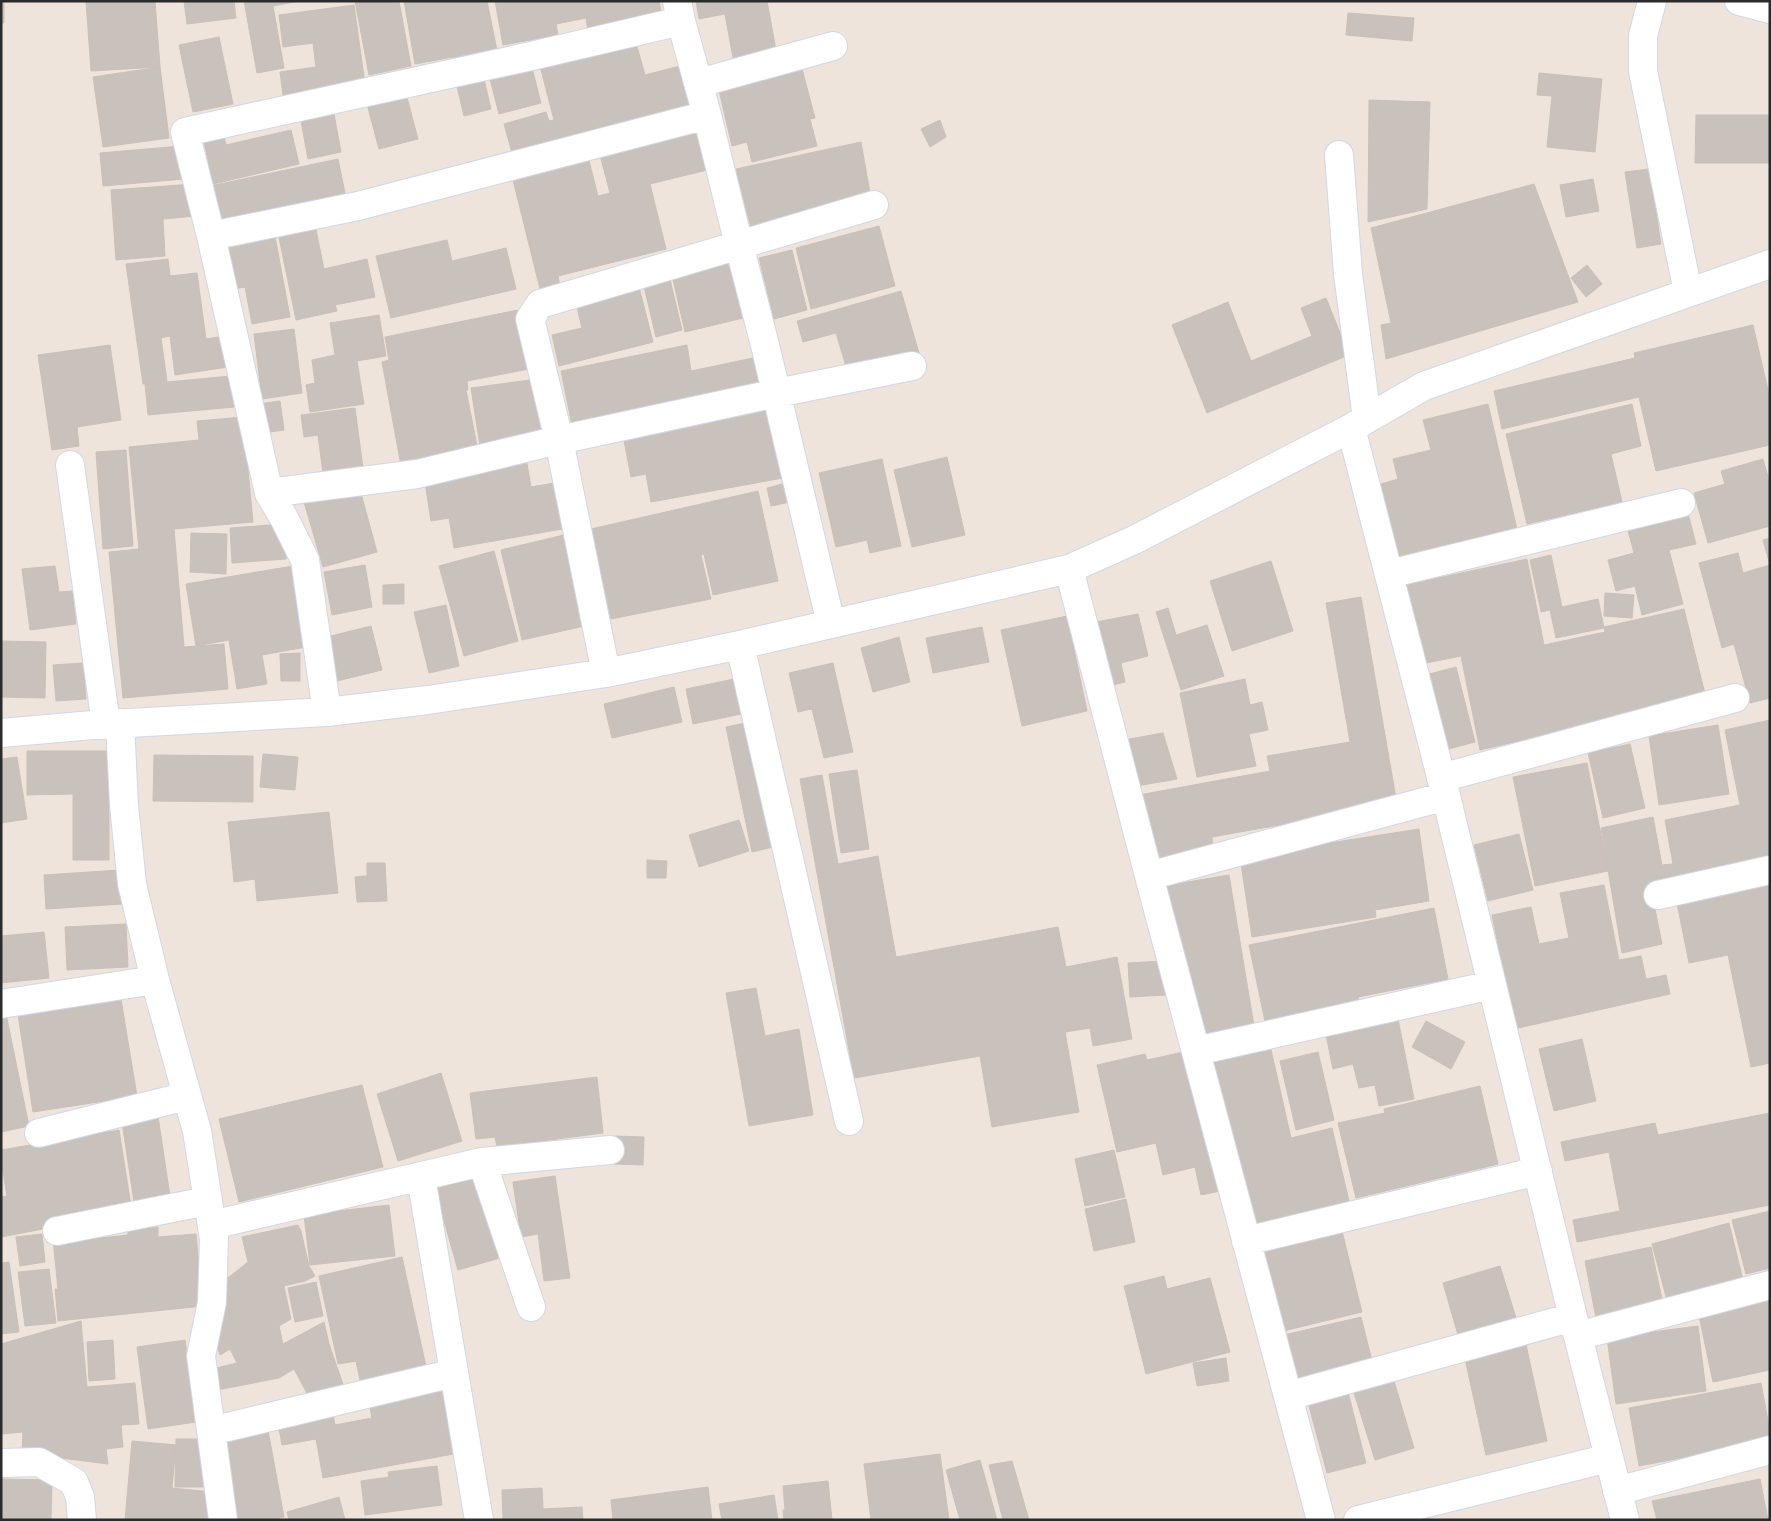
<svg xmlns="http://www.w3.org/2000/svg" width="1771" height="1521" viewBox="0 0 1771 1521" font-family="Figtree,sans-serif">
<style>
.building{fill:#c9c1bc;stroke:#c9c0b6}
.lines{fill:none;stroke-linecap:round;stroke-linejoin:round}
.street-casing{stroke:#d1d7e5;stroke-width:30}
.street{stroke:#fff;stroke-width:28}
</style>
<rect width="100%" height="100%" fill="#eee4dc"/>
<path class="building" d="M 1,1 L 4,1 L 4,23 L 1,23 Z
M 75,1 L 155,1 L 160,67 L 91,71 L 86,1 Z
M 184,1 L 234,1 L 236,18 L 187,24 Z
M 244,1 L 299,1 L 273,6 L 284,68 L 257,73 Z
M 355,1 L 399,1 L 411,66 L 369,75 Z
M 404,1 L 487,1 L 498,55 L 454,63 L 453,57 L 415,64 Z
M 495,1 L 659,1 L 662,17 L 588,31 L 586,18 L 556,24 L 558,35 L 503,45 Z
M 696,1 L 767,1 L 776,50 L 733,58 L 725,14 L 699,19 Z
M 354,5 L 365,84 L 283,95 L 280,72 L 316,67 L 313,43 L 283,47 L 279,15 Z
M 1348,13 L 1414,18 L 1412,41 L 1346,35 Z
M 634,36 L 645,75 L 688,64 L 701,109 L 514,160 L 504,124 L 546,112 L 549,121 L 554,120 L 539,62 Z
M 219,37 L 233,104 L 193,112 L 179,45 Z
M 801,65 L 815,118 L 810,119 L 817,146 L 752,162 L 747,142 L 732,146 L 718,86 Z
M 160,67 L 169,138 L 103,147 L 93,77 Z
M 532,68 L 541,103 L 499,114 L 490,79 Z
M 1539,73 L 1602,79 L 1595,152 L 1547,147 L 1552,96 L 1537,95 Z
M 484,79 L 491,109 L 464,116 L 457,86 Z
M 406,94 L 418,139 L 379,149 L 367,104 Z
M 1369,100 L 1430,102 L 1427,209 L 1368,222 Z
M 332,103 L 341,152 L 308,159 L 299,110 Z
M 1696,115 L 1770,115 L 1770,163 L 1695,163 Z
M 940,120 L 946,137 L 930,147 L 921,129 Z
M 705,124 L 715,168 L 650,184 L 666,249 L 558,276 L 561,292 L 542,297 L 511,172 L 587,153 L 598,196 L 610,193 L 599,151 Z
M 291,130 L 299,164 L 213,184 L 203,137 L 223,132 L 226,145 Z
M 861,142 L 871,199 L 752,232 L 736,169 Z
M 181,146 L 184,179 L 103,186 L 100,153 Z
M 338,159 L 347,203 L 219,230 L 210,186 Z
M 1649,169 L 1661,244 L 1637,248 L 1625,172 Z
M 1593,179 L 1599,211 L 1566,217 L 1560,185 Z
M 194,184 L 196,216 L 163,219 L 165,256 L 116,260 L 111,190 Z
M 1534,184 L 1578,302 L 1386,359 L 1381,325 L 1391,323 L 1371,228 Z
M 314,220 L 324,269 L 367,259 L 375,297 L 335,305 L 337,311 L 296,320 L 277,228 Z
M 879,226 L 895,286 L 811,309 L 796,248 Z
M 274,231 L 290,317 L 252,324 L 245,287 L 233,289 L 224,240 Z
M 447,240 L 452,261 L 506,248 L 516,289 L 391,318 L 376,256 Z
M 792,250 L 807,310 L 774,319 L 759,258 Z
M 168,259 L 170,276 L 197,273 L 206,339 L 224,336 L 228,367 L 175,375 L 170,336 L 161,338 L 167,381 L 143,384 L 126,264 Z
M 730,261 L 743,318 L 685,332 L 672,275 Z
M 1587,265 L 1602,284 L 1586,297 L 1571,278 Z
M 668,271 L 682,330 L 656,337 L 642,278 Z
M 639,287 L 653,342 L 559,366 L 552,335 L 582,328 L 576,303 Z
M 901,291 L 919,353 L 848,373 L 836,333 L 803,342 L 797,321 Z
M 1326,298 L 1349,355 L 1207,413 L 1172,325 L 1228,302 L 1251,361 L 1312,336 L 1301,308 Z
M 518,310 L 529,369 L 467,381 L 468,390 L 466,390 L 479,456 L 402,471 L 382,362 L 389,360 L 385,337 Z
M 379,315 L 386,356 L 357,361 L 364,404 L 310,412 L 306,385 L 315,383 L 312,360 L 335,355 L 330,323 Z
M 1753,325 L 1770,399 L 1770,445 L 1656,471 L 1639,397 L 1502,429 L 1494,391 L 1635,358 L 1634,353 Z
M 294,329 L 302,393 L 262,399 L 254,334 Z
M 110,345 L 121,420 L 77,427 L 79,446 L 52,450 L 38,355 Z
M 687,345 L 691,371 L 758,357 L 765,390 L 573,430 L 561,371 Z
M 231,376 L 234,407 L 148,415 L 145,384 Z
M 537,379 L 545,437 L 480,446 L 471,388 Z
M 280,401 L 284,430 L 262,433 L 258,404 Z
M 770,403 L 783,478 L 651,502 L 646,474 L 631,477 L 622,430 Z
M 1488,404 L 1517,529 L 1398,558 L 1381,484 L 1398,479 L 1393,459 L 1431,450 L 1423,420 Z
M 1632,404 L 1641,446 L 1611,454 L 1622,502 L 1527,524 L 1506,434 Z
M 355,408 L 364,476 L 324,481 L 318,435 L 304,437 L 301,415 Z
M 243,417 L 253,522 L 174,529 L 184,647 L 224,644 L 228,689 L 123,698 L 109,552 L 139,549 L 129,447 L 199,440 L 197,421 Z
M 126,450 L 133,546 L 103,549 L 96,452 Z
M 947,457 L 965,535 L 912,547 L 894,470 Z
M 526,458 L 531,487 L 554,483 L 562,529 L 454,548 L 449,518 L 431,521 L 424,476 Z
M 882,459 L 901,546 L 870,553 L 867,540 L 836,547 L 819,473 Z
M 1763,459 L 1770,484 L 1770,526 L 1708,543 L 1694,493 L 1725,484 L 1721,471 Z
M 786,483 L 790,502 L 771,506 L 767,488 Z
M 359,486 L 377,552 L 323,567 L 304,502 Z
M 758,491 L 778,581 L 713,595 L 704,554 L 701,555 L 711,599 L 611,619 L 591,529 Z
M 1686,506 L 1696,544 L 1669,550 L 1683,604 L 1642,615 L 1635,586 L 1616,591 L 1608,560 L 1634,553 L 1627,527 Z
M 284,524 L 286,559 L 232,563 L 230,528 Z
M 191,533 L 227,534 L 226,574 L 190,572 Z
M 568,534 L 589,625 L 522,640 L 501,550 Z
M 1770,538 L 1770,565 L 1763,540 Z
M 494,551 L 518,641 L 464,656 L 439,566 Z
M 1738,553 L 1743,573 L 1770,565 L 1770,698 L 1750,703 L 1734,644 L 1722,648 L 1699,563 Z
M 1551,555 L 1562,607 L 1598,599 L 1604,628 L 1556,638 L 1550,610 L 1541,612 L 1530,560 Z
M 1527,559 L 1544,645 L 1605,632 L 1604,627 L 1684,609 L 1706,698 L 1480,750 L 1461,656 L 1421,664 L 1405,585 Z
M 1271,561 L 1293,631 L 1232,651 L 1210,581 Z
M 365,565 L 372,607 L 332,615 L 324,572 Z
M 55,566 L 59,592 L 72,591 L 76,624 L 30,630 L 22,569 Z
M 293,566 L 306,647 L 262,655 L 267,684 L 237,689 L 229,640 L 196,646 L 186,584 Z
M 404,584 L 404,604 L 383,604 L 383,585 Z
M 1605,593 L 1634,595 L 1632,618 L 1604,616 Z
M 1361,597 L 1397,804 L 1212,837 L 1213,850 L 1151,864 L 1139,795 L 1270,771 L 1267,756 L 1350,742 L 1326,603 Z
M 446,605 L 459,666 L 429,673 L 414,612 Z
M 1168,608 L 1176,635 L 1207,625 L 1224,676 L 1181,690 L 1156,612 Z
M 1138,614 L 1148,656 L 1121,663 L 1125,682 L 1109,686 L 1091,623 Z
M 1067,616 L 1087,711 L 1022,726 L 1001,630 Z
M 371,626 L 382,670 L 337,681 L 327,637 Z
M 982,627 L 989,662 L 933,673 L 926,638 Z
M 899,637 L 910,682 L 873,692 L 861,648 Z
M 1,641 L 46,642 L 45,698 L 1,697 Z
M 300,653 L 300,681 L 281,681 L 280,654 Z
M 83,663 L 86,699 L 56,701 L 53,665 Z
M 833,663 L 853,752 L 824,758 L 812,709 L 798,712 L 789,673 Z
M 1456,667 L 1475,742 L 1441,751 L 1422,676 Z
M 739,678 L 746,713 L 693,724 L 686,689 Z
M 1245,679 L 1250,705 L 1262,702 L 1268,730 L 1249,734 L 1256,766 L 1197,777 L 1180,693 Z
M 674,687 L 682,722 L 612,738 L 604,704 Z
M 1770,720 L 1770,861 L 1651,889 L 1662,944 L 1622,953 L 1601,828 L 1653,817 L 1662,865 L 1673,864 L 1665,820 L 1740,805 L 1725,730 Z
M 746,723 L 773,847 L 752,852 L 726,727 Z
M 1718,725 L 1729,794 L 1659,805 L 1649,736 Z
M 1163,733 L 1177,779 L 1137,786 L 1124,740 Z
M 1630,744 L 1645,808 L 1603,818 L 1588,753 Z
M 27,751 L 109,751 L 109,860 L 73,860 L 73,794 L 27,795 Z
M 263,754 L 298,757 L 295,790 L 260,787 Z
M 154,755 L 253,756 L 253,802 L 153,801 Z
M 17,757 L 27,819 L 1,823 L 1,759 Z
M 1587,763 L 1608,871 L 1535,886 L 1513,777 Z
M 857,770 L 869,849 L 841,853 L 829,774 Z
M 822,775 L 838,864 L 878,856 L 896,957 L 1058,927 L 1066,967 L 1117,957 L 1132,1039 L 1093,1046 L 1090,1028 L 1065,1032 L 1079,1112 L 992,1127 L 980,1056 L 854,1078 L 800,779 Z
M 329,812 L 338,893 L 257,901 L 255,879 L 234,882 L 228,822 Z
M 739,820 L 749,851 L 699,867 L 689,835 Z
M 1419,829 L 1429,901 L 1375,910 L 1376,917 L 1252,937 L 1240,857 Z
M 1519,834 L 1533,890 L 1488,901 L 1474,845 Z
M 647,860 L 667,861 L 666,878 L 647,878 Z
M 367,863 L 385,863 L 387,901 L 357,902 L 355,877 L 367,876 Z
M 120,870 L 122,904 L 46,909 L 44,875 Z
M 1229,875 L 1254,1026 L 1201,1036 L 1164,886 Z
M 1770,879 L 1770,1063 L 1751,1067 L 1728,955 L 1689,963 L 1676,898 Z
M 1604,885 L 1619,960 L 1641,956 L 1646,979 L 1666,975 L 1670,994 L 1518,1028 L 1506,985 L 1492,915 L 1531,907 L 1539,944 L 1569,938 L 1560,893 Z
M 1434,908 L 1448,979 L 1358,997 L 1360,1009 L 1266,1026 L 1249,945 Z
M 126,924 L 128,967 L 67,970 L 65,927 Z
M 44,932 L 49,978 L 1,983 L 1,936 Z
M 1164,961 L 1166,995 L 1130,997 L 1128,963 Z
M 756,988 L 765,1036 L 799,1029 L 813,1115 L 749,1126 L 726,993 Z
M 120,993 L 137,1096 L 33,1112 L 17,1008 Z
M 5,1009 L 29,1126 L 1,1132 L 1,1010 Z
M 1398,1019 L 1414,1099 L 1379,1106 L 1375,1085 L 1359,1088 L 1353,1064 L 1333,1069 L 1326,1035 Z
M 1426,1021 L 1465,1042 L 1451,1069 L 1412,1047 Z
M 1582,1039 L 1596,1101 L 1554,1111 L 1539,1049 Z
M 1270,1045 L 1291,1138 L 1332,1128 L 1351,1210 L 1250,1230 L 1209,1060 Z
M 1188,1051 L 1220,1191 L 1201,1195 L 1195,1167 L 1163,1175 L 1156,1143 L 1117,1152 L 1097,1065 L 1145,1054 L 1147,1060 Z
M 1318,1052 L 1334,1120 L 1296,1130 L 1280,1061 Z
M 441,1073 L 462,1141 L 398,1161 L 377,1094 Z
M 597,1077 L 603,1133 L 497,1147 L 495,1137 L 476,1139 L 470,1093 Z
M 362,1085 L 383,1167 L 239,1202 L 219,1119 Z
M 1480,1086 L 1498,1164 L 1356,1198 L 1338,1123 L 1385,1113 L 1384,1109 Z
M 1770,1113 L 1770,1205 L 1577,1242 L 1573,1220 L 1620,1211 L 1609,1152 L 1565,1161 L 1561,1142 L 1655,1123 L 1658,1135 Z
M 158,1116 L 171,1203 L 135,1208 L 122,1122 Z
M 119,1130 L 132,1212 L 1,1237 L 1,1197 L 7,1196 L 1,1160 L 1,1150 Z
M 615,1136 L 644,1137 L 643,1165 L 614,1164 Z
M 1114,1150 L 1125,1197 L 1085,1206 L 1075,1159 Z
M 555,1176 L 570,1278 L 544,1281 L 538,1234 L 521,1237 L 513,1182 Z
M 478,1177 L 500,1258 L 458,1270 L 435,1189 Z
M 1126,1199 L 1135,1242 L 1094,1251 L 1085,1209 Z
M 389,1205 L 395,1256 L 310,1265 L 304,1215 Z
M 1770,1211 L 1770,1268 L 1746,1274 L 1732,1220 Z
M 1729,1223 L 1744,1284 L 1668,1304 L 1652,1244 Z
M 298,1225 L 301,1231 L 309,1266 L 315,1276 L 305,1281 L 284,1286 L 291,1319 L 279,1326 L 283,1344 L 324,1322 L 329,1344 L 347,1396 L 309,1397 L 294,1369 L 279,1378 L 212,1391 L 208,1370 L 237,1363 L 230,1349 L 220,1355 L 217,1346 L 224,1281 L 248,1262 L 242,1237 Z
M 158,1227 L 158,1237 L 196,1234 L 203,1306 L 58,1321 L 55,1289 L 58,1289 L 53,1240 L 82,1236 L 82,1240 L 128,1235 L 128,1230 Z
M 1341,1227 L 1362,1312 L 1275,1333 L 1258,1246 Z
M 42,1234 L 45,1262 L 20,1266 L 16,1237 Z
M 1651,1247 L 1663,1304 L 1596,1318 L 1585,1261 Z
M 402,1257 L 427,1371 L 361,1385 L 356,1361 L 338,1364 L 319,1276 Z
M 9,1262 L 19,1332 L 1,1334 L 1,1263 Z
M 1500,1266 L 1516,1318 L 1458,1335 L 1443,1283 Z
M 49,1269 L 56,1323 L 25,1326 L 18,1272 Z
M 1164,1276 L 1167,1289 L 1210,1278 L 1230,1352 L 1146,1374 L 1124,1286 Z
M 316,1282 L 323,1316 L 295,1322 L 288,1288 Z
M 1770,1301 L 1770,1370 L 1713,1382 L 1699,1316 Z
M 1361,1317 L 1374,1369 L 1297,1388 L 1284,1335 Z
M 81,1321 L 87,1387 L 135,1383 L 139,1424 L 121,1425 L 123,1447 L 106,1449 L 108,1464 L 22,1453 L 23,1432 L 1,1434 L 1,1344 Z
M 1698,1326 L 1706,1391 L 1616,1404 L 1607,1338 Z
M 113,1340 L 115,1379 L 89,1381 L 87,1342 Z
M 185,1340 L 196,1422 L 148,1429 L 137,1347 Z
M 1525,1340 L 1547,1441 L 1486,1455 L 1464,1354 Z
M 1226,1358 L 1229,1381 L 1197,1386 L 1193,1363 Z
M 1391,1371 L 1414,1448 L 1375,1460 L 1351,1383 Z
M 447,1382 L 459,1453 L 323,1478 L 316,1439 L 282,1445 L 278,1423 L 333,1413 L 335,1425 L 372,1418 L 368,1397 Z
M 1761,1383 L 1770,1432 L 1770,1441 L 1639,1466 L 1629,1408 Z
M 1346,1384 L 1366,1463 L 1327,1473 L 1306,1395 Z
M 267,1425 L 284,1517 L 271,1520 L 238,1520 L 220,1433 Z
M 176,1439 L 205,1439 L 204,1487 L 175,1487 Z
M 132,1441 L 176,1445 L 172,1488 L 211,1492 L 209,1520 L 125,1520 Z
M 940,1454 L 949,1520 L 871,1520 L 864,1464 Z
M 980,1460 L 997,1520 L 960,1520 L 946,1470 Z
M 1012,1461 L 1029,1520 L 1003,1520 L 989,1465 Z
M 437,1466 L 442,1505 L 365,1515 L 361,1481 L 389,1477 L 388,1472 Z
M 1,1479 L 52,1480 L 51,1520 L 1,1520 Z
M 1760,1479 L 1768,1520 L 1657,1520 L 1652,1501 Z
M 828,1481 L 832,1520 L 784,1520 L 783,1510 L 785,1510 L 783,1486 Z
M 708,1487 L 712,1520 L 613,1520 L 611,1500 Z
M 542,1488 L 543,1509 L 582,1507 L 583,1520 L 503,1520 L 502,1490 Z
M 774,1495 L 778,1520 L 722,1520 L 719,1504 Z
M 339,1497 L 345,1520 L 289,1520 L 287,1512 Z"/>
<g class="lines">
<defs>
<path id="street" d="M 1652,1 L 1643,36 L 1643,71 L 1688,292
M 1739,1 L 1770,9
M 699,83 L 833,46
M 707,115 L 739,245 L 765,345 L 831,624
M 1339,155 L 1348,274 L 1367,419
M 211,236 L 358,206 L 707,115 L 681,21
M 1351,428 L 1446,796 L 1573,1317 L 1625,1520
M 70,465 L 106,724
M 269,493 L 211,236 L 185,132 L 527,57 L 681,21 L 677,1
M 1069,569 L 1149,876 L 1446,796
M 1389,574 L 1681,503
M 740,645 L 849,1121
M 606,673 L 559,440 L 530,319 L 540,304 L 874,205
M 327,712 L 305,560 L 284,518 L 269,493 L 417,474 L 559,440 L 777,393 L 912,366
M 120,723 L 124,805 L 132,884 L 155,980 L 197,1131 L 214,1239 L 212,1302 L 201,1356 L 223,1520
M 1,733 L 93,725 L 327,712 L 428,700 L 606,673 L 740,645 L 1069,569 L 1134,540 L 1351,428 L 1424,386 L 1770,264
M 1441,778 L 1735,698
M 1149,876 L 1321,1520
M 1658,895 L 1770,870
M 1,1004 L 155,980
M 1196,1051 L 1492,985
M 39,1133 L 187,1096
M 482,1162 L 610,1150
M 421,1177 L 479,1520
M 212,1225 L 482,1162 L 531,1307
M 57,1231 L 207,1201
M 1246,1241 L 1538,1171
M 1578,1336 L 1770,1285
M 1288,1396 L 1573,1317
M 211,1431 L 454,1373
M 1,1463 L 39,1462 L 74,1482 L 80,1497 L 82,1520
M 1617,1491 L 1770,1450
M 1358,1520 L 1609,1458"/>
</defs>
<use href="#street" class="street-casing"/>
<use href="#street" class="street"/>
</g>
<rect width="1771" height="1521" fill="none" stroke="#2b2b2b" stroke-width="5"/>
</svg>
